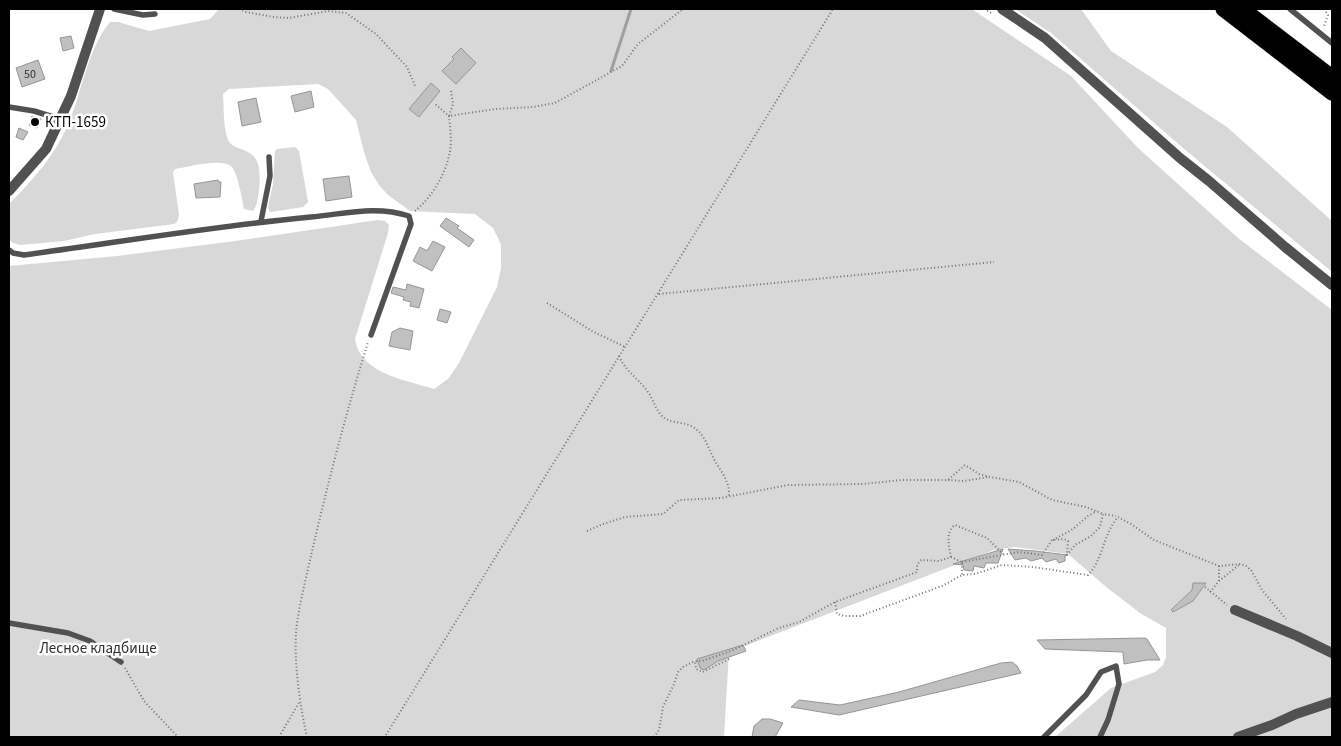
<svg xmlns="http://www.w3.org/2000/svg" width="1341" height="746" viewBox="0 0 1341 746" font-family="'Source Sans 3',sans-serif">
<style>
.green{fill:#d8d8d8}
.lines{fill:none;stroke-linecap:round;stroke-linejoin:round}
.stream{stroke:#9f9f9f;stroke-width:3}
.building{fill:#c0c0c0;stroke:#959595}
.highway-casing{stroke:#dbdbdb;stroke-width:16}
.path{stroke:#737373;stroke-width:2;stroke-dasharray:1 2.5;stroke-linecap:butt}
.lane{stroke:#515151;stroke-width:5.5}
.street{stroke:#515151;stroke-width:10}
.highway{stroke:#000;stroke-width:15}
.poi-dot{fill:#000;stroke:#fff;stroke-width:2}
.labels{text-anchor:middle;stroke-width:5;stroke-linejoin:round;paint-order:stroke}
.number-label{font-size:12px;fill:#303030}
.poi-label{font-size:15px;fill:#000;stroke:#fff;text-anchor:start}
.park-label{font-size:15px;fill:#2f2f2f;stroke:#fff}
</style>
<rect width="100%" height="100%" fill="#fff"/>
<path class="green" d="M 219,9 L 972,9 L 1071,76 L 1138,148 L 1238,238 L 1332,310 L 1332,737 L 1055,737 L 1111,688 L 1155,672 L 1163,665 L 1166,657 L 1166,628 L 1140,613 L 1105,586 L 1068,554 L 1014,547 L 994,550 L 729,652 L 724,737 L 9,737 L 9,266 L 117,256 L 235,241 L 378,220 L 385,221 L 389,225 L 388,233 L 355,339 C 360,374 406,380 434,389 L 448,379 L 459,363 L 497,287 L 501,268 L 501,245 L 498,238 L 493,228 L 475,214 L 410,211 L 388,195 L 379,185 L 371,172 L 364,152 L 356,120 L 328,89 L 318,84 L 229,89 L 223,94 C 224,106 223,125 227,137 C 233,158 265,138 259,189 C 258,197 258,204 253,211 L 244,209 C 242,199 238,173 231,166 C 221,158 188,167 175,169 L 173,172 L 179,215 L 177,222 L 174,224 L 95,234 L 64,241 L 20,245 L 13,243 L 9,239 L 9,204 C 32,181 55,155 68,125 C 82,92 87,50 110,22 L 118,22 L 149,31 L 210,19 Z
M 1015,9 L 1081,9 L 1111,51 L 1227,127 L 1332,221 L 1332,272 L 1183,148 L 1051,33 Z
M 295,147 L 299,151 L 308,202 L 303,207 L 271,212 L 269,211 L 268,206 L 273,184 L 275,151 L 277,149 Z"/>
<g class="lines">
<path class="stream" d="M 611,71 L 631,9"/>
</g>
<path class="building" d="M 71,36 L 74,48 L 63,51 L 60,38 Z
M 461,48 L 476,63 L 456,84 L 442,71 L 454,59 L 452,57 Z
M 38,60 L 45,79 L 22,87 L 16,68 Z
M 431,83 L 440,91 L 419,117 L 409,109 Z
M 311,91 L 314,107 L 295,112 L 291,96 Z
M 256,98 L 261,122 L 242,126 L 238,102 Z
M 32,116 L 41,119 L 37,128 L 29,125 Z
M 19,128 L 28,132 L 23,140 L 16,137 Z
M 349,176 L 352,197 L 326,201 L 323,179 Z
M 218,180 L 219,182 L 221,182 L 220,197 L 196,198 L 194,184 Z
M 446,218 L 459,226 L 457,228 L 474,240 L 469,247 L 440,226 Z
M 433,241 L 445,247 L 432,271 L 413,261 L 420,247 L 427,251 Z
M 407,284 L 424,289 L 419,308 L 410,306 L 411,302 L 403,300 L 404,297 L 391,293 L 393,287 L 406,290 Z
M 440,309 L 451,312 L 447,323 L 437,320 Z
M 400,328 L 413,331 L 410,350 L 389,346 L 392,332 Z
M 1003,549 L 998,563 L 986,563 L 984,568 L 974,566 L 973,571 L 964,570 L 963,565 L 953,564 Z
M 1008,549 L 1035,551 L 1067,555 L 1065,555 L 1065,561 L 1059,563 L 1056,559 L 1046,562 L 1042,558 L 1031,561 L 1026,558 L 1015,560 Z
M 1193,583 L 1206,583 L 1193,601 L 1173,612 L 1171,610 L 1192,590 Z
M 1145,638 L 1147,639 L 1160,660 L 1147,660 L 1124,664 L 1123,652 L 1045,649 L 1037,640 Z
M 743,645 L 746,651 L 718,661 L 704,670 L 700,668 L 697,659 Z
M 1012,662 L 1017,666 L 1021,673 L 839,715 L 791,707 L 799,700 L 840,705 L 899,692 L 1001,663 Z
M 762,719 L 770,719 L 783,723 L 775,737 L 752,737 L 754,726 Z"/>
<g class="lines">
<defs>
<path id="highway" d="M 1223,9 L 1332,93
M 1243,9 L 1332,77"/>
</defs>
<use href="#highway" class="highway-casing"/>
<path class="path" d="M 239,9 L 246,12 L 274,17 L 289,18 L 328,11 L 346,13 L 376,34 L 407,67 L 416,88
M 984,9 L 993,14
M 1324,9 L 1328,15 L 1324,26
M 451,91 L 453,104 L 449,116 L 495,109 L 533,107 L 555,103 L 622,66 L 638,44 L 683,9
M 415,211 C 432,197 446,174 450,151 C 452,140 450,127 449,116 L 434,103
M 659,294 L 994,262
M 547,303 L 592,331 L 625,347
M 619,356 C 625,371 639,379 648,392 C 653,399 655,408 661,415 C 669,424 683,421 693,427 C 706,435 708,449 715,461 C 722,473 730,482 729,496
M 948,480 L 964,481 L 988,477
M 587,531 L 603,524 L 625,517 L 663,514 L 679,500 L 721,498 L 788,485 L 863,484 L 902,480 L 948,480 L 965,465 L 979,474 L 990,477 L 1019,482 L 1052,500 L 1086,507 L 1103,514
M 1053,540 L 1073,529 L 1088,516 L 1097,511
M 951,557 C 949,546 945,532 955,525 L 987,538 L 1003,554
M 962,562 L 1019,552 L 1042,555 L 1052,540 L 1064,539 L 1068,541 L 1067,555 L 1075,545 L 1091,536 L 1100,527 L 1103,514 L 1116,516
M 962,563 L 962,575
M 1219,581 L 1219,566
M 1205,587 L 1227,605
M 1210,592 L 1219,581 L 1239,565
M 835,602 L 837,614 L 844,616 L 860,616 L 942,586 L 962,575 L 975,574 L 1002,565 L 1032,567 L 1088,575 C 1103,560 1103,534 1118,517 L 1131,524 L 1154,540 L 1219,566 L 1241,564 L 1246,566 L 1251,570 L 1262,590 L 1286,619
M 729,659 L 703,672 L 696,669 L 695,661 L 702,661 L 731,651 L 779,628 L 799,622 L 835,602 L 917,572 L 917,565 L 921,560 L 939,561 L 951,557 L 962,562
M 125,668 L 144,701 L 178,737
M 386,735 L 833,9
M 279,737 L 300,701
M 307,737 C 300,707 294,663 296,632 C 299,603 307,575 313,547 C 329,478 347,410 368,342
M 654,737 L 659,730 L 663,707 L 674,684 L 678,672 L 683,667 L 695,661"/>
<path class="lane" d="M 114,9 L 143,15 L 155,14
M 1290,9 L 1332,43
M 9,107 L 34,111 L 60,119
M 261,221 L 270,176 L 269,157
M 9,250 L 13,253 L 24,255 C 120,242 215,226 311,217 C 345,214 375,205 409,216 L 411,224 L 371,335
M 9,623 L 68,633 L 90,641 L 121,662
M 1044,737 L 1086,695 L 1101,672 L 1116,666 L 1119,684 L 1108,720 L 1100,737"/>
<path class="street" d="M 1002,9 L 1045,38 L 1180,158 L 1209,181 L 1285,247 L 1332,285
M 9,191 L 46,149 L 71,96 L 100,9
M 1235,610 L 1297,636 L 1332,653
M 1238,737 L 1272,725 L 1296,714 L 1332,702"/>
<use href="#highway" class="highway"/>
</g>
<circle class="poi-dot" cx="35" cy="122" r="5"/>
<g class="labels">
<g class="number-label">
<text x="30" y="78">50</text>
</g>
<g class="poi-label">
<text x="45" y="127">КТП-1659</text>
</g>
<g class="park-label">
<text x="98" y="653">Лесное кладбище</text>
</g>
</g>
<rect width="1341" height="746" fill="none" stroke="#000000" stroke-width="20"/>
</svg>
